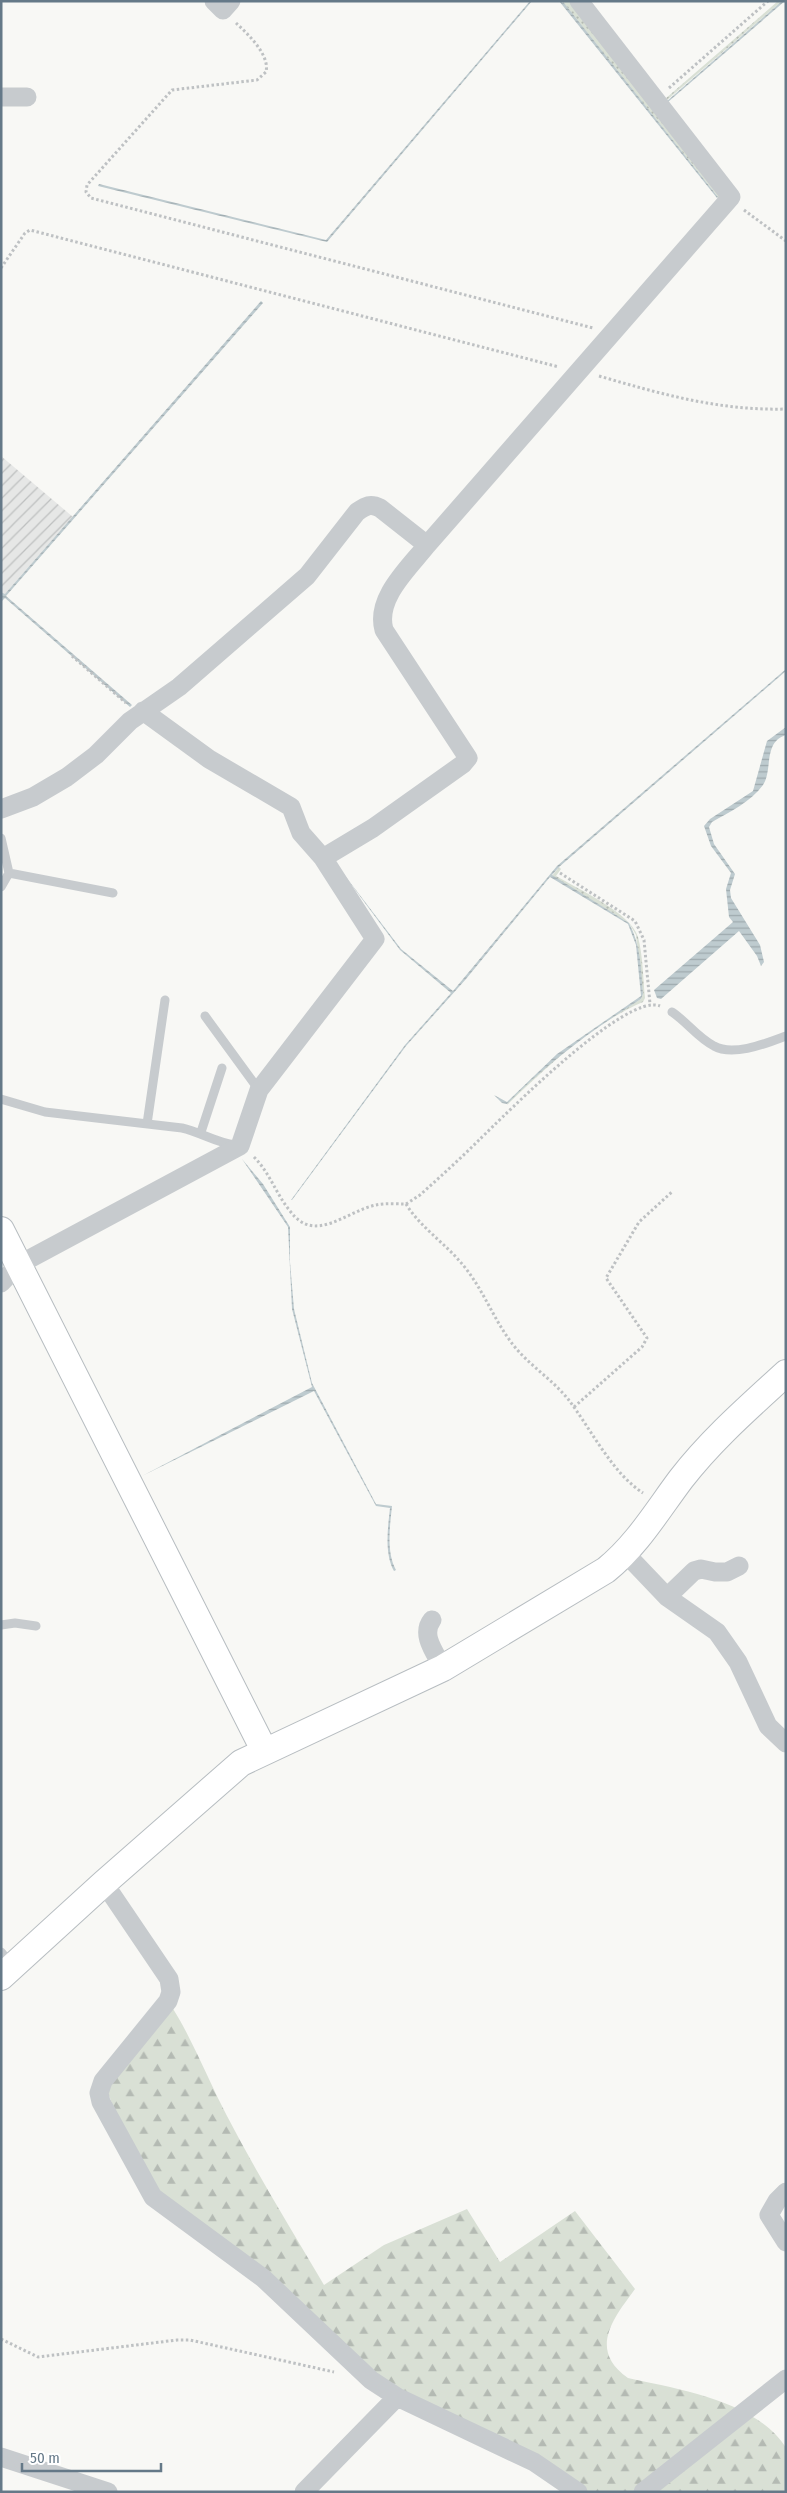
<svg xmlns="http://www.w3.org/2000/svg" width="787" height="2493" viewBox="0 0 787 2493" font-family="'Fira Sans Condensed',sans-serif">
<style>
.industrial{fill:url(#industrial-furrows)}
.grass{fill:url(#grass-dots)}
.forest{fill:url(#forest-firs)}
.water{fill:url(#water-rules)}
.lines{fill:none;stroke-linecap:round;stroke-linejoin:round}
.secondary-casing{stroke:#b7bdc1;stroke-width:28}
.path{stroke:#bec1c3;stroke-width:3;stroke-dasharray:2.5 2.5;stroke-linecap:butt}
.lane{stroke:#c7cbce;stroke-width:9}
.street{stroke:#c7cbce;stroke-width:19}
.secondary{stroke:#fff;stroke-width:26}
</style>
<defs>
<pattern id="industrial-furrows" width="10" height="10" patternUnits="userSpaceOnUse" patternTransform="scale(1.25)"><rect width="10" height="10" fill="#e6e7e6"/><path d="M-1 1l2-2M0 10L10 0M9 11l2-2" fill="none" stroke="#bec0c0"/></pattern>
<pattern id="grass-dots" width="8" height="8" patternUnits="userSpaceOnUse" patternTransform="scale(1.25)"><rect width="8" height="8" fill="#d9e0d5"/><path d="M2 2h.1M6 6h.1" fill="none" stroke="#b4bab3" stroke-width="1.8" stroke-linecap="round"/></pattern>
<pattern id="forest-firs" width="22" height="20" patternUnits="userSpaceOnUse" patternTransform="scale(1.25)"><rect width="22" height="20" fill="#d9e0d5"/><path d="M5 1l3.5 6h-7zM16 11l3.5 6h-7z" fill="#b4bab3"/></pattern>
<pattern id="water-rules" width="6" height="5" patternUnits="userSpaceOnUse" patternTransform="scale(1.25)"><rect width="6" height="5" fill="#becbcf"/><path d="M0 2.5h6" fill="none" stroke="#9eaaae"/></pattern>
</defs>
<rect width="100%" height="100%" fill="#f8f8f5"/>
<path class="industrial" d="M 1,456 L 73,517 L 5,594 L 1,592 Z"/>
<path class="grass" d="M 562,1 L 572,1 L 721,192 L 719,201 L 718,197 Z
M 778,1 L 782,1 L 667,100 L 665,99 Z
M 559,867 L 561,869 L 556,876 C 578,889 631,913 638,937 C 643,956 643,978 645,998 L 643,1002 C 590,1025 548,1066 507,1105 C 509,1100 517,1093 522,1088 C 557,1052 599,1025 641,999 L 643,994 L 636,935 L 629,923 L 552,876 Z"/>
<path class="forest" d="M 168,2001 C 192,2037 207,2078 227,2116 C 257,2174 291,2229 324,2285 L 384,2245 L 467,2209 L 500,2262 L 575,2211 L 635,2289 C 613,2319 588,2350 628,2378 C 678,2389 757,2401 786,2448 L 786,2492 L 578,2492 L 397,2397 L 146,2187 L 103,2081 Z"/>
<path class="water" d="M 530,1 L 532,1 L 327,242 L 98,186 L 99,184 L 326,240 Z
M 559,1 L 564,3 L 718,197 L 717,198 Z
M 782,1 L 785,1 L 668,102 L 667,101 Z
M 261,301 L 263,303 L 6,596 L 132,705 L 130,707 L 5,598 L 1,602 L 1,592 L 5,594 Z
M 786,669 L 786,671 L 559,867 L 552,875 L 629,923 C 641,945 641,970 643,994 L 641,999 C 592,1030 547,1063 507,1104 L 502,1103 L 494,1095 L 507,1102 L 557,1054 L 641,996 L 636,945 L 628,924 L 550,877 L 466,979 L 406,1046 L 292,1200 L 291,1200 L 405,1045 L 451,993 L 400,950 L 333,860 L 401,949 L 453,991 L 557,866 Z
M 786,727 L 786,735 C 763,742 773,770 763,785 C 751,802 729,812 712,822 L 709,827 L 714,844 L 735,874 L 730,890 L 731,898 L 760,945 L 764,962 L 761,966 L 757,956 L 739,931 L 661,999 L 657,998 L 654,990 L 733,922 L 729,917 L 726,889 L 731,873 L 711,846 L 704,826 L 710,819 L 753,791 L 767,741 Z
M 242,1159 L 263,1184 L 290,1227 L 290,1262 L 294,1309 L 312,1383 L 376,1504 L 392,1506 C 390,1526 386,1552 396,1570 L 394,1571 C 384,1553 388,1527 390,1508 L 376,1506 L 314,1391 L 142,1476 L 312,1387 L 292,1309 L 288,1227 Z"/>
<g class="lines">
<defs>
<path id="secondary" d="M 1,1230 L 264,1750
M 1,1977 L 104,1883 L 241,1763 L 443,1668 L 606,1570 C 637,1545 657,1511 681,1479 C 712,1439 749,1407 786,1373"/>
</defs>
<use href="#secondary" class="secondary-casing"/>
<path class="path" d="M 236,23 C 248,34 270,55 266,72 L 257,80 L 172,90 L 87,185 L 86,192 L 91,198 L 593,328
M 669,88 L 768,1
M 744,210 L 786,241
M 1,268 L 25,233 L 30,230 L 559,367
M 599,376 C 661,394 720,411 786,409
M 72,656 L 126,703
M 560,873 L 635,921 L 644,940 L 650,1004
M 254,1157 C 270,1173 276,1194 290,1211 C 315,1245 346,1211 376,1205 C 385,1203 397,1204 406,1204 C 420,1227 446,1244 463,1265 C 483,1289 493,1318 511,1342 C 527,1364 551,1378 568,1399 C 591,1429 612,1473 643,1493
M 406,1204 L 420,1195 C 440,1177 460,1159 479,1140 C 505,1115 626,992 660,1006
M 574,1407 L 642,1347 L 647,1338 L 606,1278 L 639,1222 L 673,1191
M 1,2339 L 38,2357 L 177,2340 L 190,2340 L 334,2372"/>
<path class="lane" d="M 1,838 L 9,873 L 1,887
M 9,873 L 113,893
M 672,1012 C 687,1022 698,1038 714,1046 C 733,1057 767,1043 786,1036
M 205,1016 L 259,1090
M 1,1099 L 45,1112 L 182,1128 C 200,1132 217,1143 235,1145
M 147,1124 L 165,1000
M 201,1132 L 222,1068
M 1,1625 L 15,1623 L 36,1626
M 1,1952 L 11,1964"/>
<path class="street" d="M 214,1 L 223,10 L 231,1
M 1,97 L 27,97
M 1,809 L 33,797 L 67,777 L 96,755 L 130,721 L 179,687 L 307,576 L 357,512 C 366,506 370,503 380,508 L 427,545
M 323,858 L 373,828 L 463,764 L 468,758 L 384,630 C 375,598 409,568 427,545 L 731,197 L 579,1
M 1,1283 L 18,1265 L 240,1146 L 259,1090 L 375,939 L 323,858 L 301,833 L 291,807 L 209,759 L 143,711
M 626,1554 L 667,1597 L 717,1632 L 738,1662 L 768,1726 L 786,1743
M 667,1597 L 694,1571 L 701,1569 L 715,1572 L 727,1572 L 739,1566
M 432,1620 C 420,1635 436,1654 443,1668
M 104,1883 L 169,1979 L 171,1992 L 168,2001 L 103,2081 L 99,2093 L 101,2102 L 153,2197 L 263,2278 L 371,2380 L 397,2397 L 534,2462 L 578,2492
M 786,2192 L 777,2201 L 769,2215 L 786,2242
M 1,2457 L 108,2492
M 304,2492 L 397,2397
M 643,2492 L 786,2379"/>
<use href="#secondary" class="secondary"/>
</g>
<rect width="787" height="2493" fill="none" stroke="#657988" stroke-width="5"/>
<path d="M22 2463v8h139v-8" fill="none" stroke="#657988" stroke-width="2.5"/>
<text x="30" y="2463" font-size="15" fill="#657988" stroke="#ffffff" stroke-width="4" paint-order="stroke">50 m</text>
</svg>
